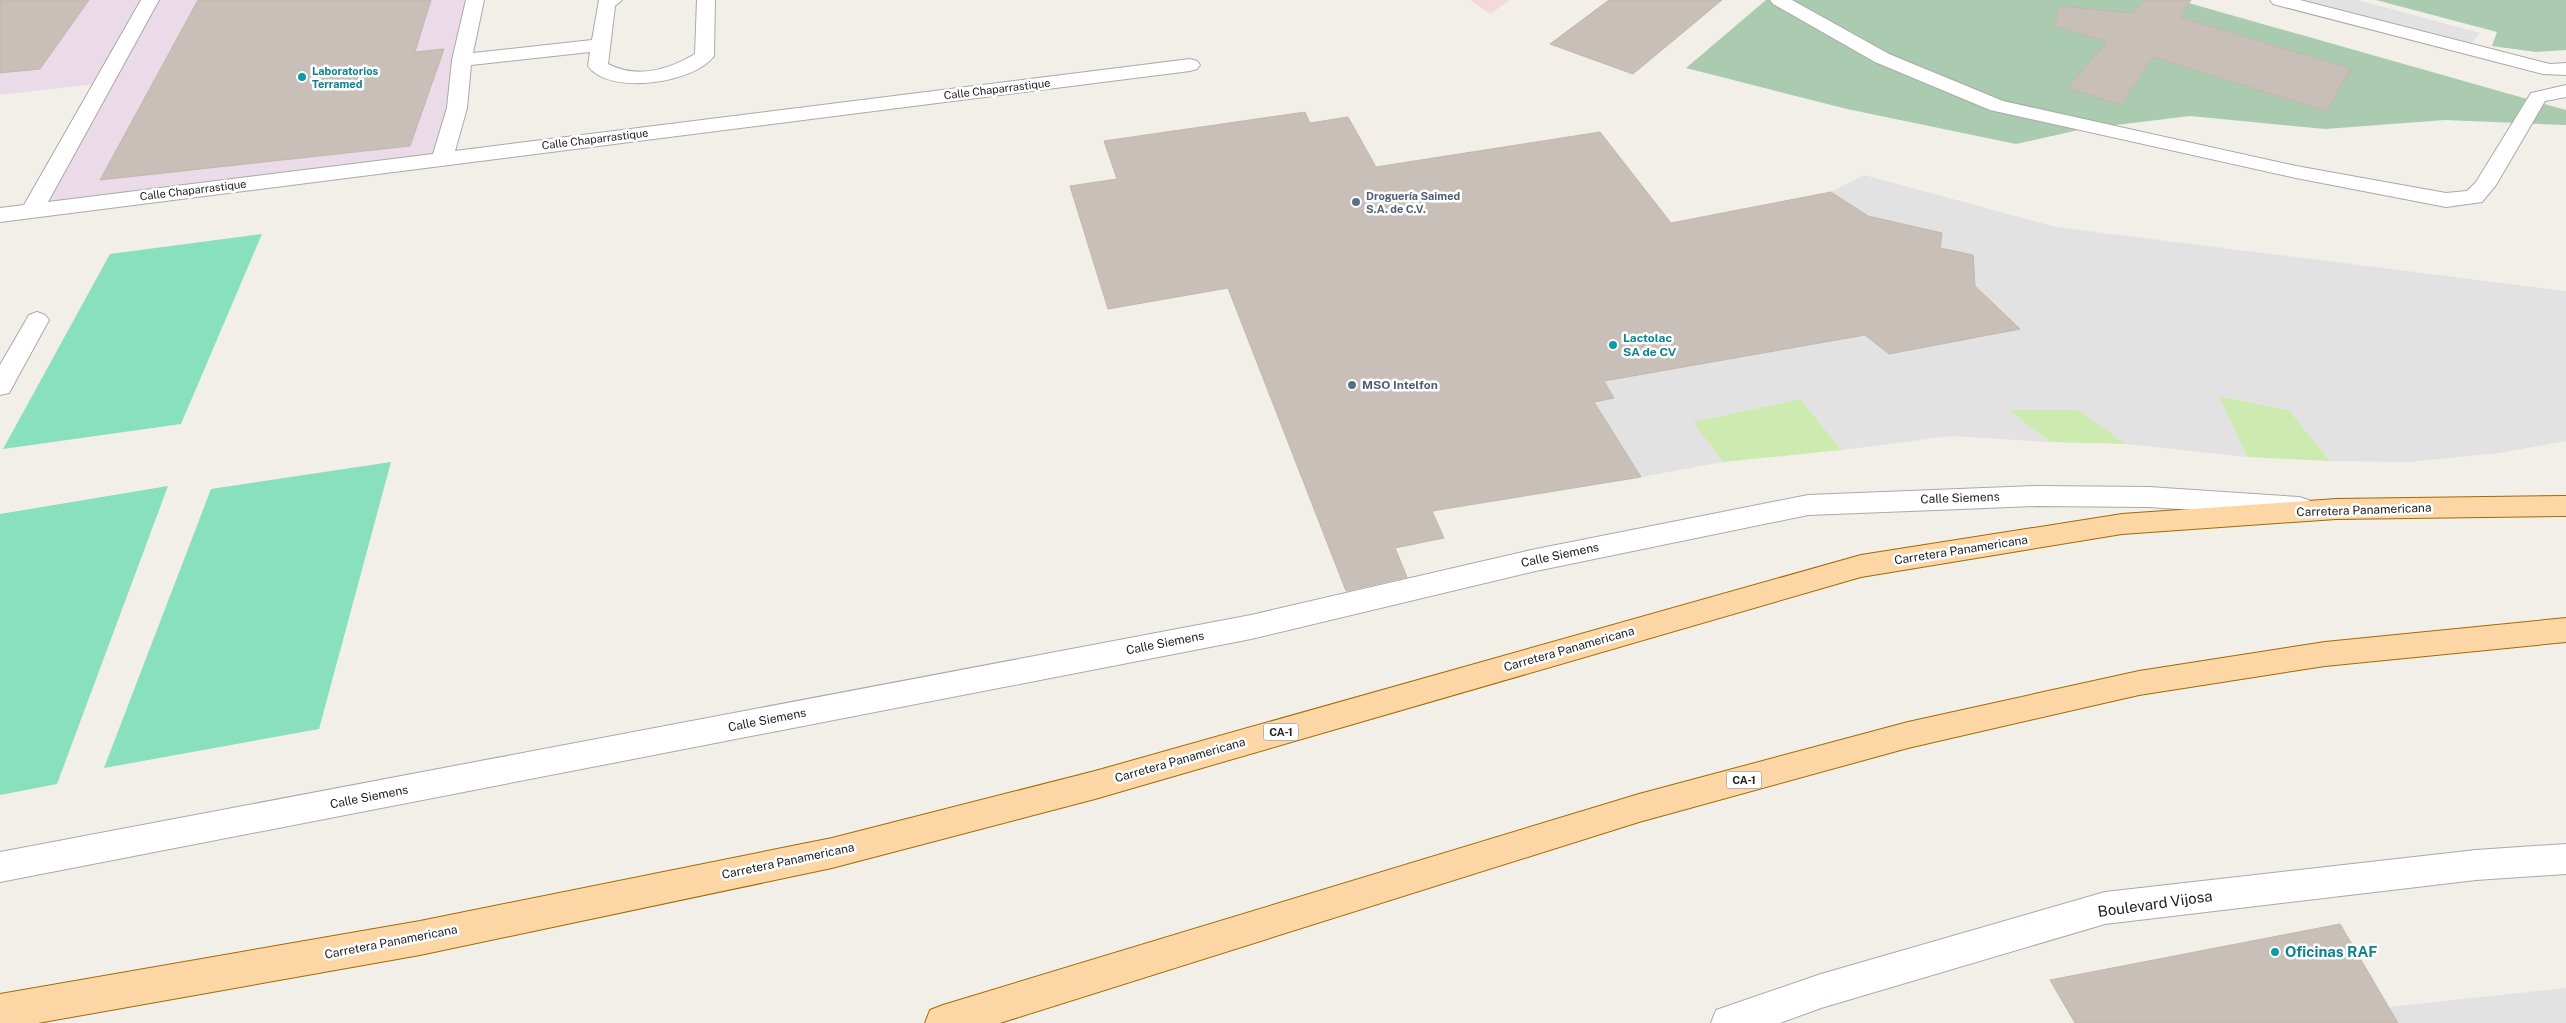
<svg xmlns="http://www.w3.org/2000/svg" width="2566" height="1023" viewBox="0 0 2566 1023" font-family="'Public Sans',sans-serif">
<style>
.commercial{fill:#f2dad9}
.industrial{fill:#ebdbe8}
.grass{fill:#cdebb0}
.cemetery{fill:#aacbaf}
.pitch{fill:#88e0be}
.parking{fill:#e2e2e2}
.building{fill:#c7bfb8;stroke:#c4b6ab}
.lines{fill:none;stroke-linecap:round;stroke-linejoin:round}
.minor-casing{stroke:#a9a9a9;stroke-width:2}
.major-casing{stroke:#a06b00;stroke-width:2}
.minor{fill:#fff;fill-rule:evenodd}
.major{fill:#fcd6a4;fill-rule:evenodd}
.culture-dot{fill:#0f9aa8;stroke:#fff;stroke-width:2}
.service-dot{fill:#5c6f8a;stroke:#fff;stroke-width:2}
.labels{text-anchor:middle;stroke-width:5;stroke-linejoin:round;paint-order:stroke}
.far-culture-label{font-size:11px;font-weight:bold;fill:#0d838f;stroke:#fff;text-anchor:start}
.far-street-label{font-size:11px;fill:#222;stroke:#fff}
.far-service-label{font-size:11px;font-weight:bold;fill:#4e5e75;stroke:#fff;text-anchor:start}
.shield{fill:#fff;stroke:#646464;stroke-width:1}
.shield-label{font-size:11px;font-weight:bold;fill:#222}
.culture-label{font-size:12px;font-weight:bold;fill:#0d838f;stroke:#fff;text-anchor:start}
.service-label{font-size:12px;font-weight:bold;fill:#4e5e75;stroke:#fff;text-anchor:start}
.street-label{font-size:12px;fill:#222;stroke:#fff}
.near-street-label{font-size:15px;fill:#222;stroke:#fff}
.near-culture-label{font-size:15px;font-weight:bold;fill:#0d838f;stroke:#fff;text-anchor:start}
</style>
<rect width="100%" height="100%" fill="#f2efe9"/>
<path class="commercial" d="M 1470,0 L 1510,0 L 1490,14 Z"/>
<path class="industrial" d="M 0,0 L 475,0 L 443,157 L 32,211 L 103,83 L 0,95 Z"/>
<path class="grass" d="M 2218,396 L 2289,410 L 2330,461 L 2247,457 Z
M 1800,399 L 1842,450 L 1723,462 L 1692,422 Z
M 2007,409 L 2079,410 L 2126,444 L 2050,442 Z"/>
<path class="cemetery" d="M 1766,0 L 2178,0 L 2566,110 L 2566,125 L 2445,120 L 2325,129 L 2190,116 L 2083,129 L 2016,144 L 1847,109 L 1686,68 Z
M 2376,0 L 2566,0 L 2566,50 L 2536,52 L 2492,46 L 2497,32 Z"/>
<path class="pitch" d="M 262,234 L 181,424 L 3,449 L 110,254 Z
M 391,462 L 319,729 L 104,768 L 211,489 Z
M 168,486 L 57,784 L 0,795 L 0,514 Z"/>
<path class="parking" d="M 2297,0 L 2358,0 L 2480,33 L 2469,47 Z
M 1864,175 L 2056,227 L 2566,291 L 2566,441 L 2499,453 L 2409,462 L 2330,461 L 2289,410 L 2219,396 L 2247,457 L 2126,444 L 2079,410 L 2008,410 L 2050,442 L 1951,436 L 1842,450 L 1800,399 L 1693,422 L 1723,462 L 1641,477 L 1594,402 L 1614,398 L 1604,381 L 1865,335 L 1889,354 L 2020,329 L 1960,272 L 1974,274 L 1973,255 L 1940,248 L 1942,233 L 1868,216 L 1831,192 Z
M 2566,988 L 2566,1023 L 2398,1023 L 2389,1007 Z"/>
<path class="building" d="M 0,0 L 89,0 L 40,69 L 0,73 Z
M 198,0 L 431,0 L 415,52 L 444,49 L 410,146 L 100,180 Z
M 1609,0 L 1722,0 L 1633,74 L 1550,44 Z
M 2144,0 L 2191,0 L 2180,17 L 2351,69 L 2326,111 L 2153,57 L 2121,105 L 2067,88 L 2107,42 L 2055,26 L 2059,6 L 2133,13 Z
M 1305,112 L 1310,123 L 1348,117 L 1376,167 L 1600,132 L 1671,223 L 1831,192 L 1868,216 L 1942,233 L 1940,248 L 1973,255 L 1975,286 L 2020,329 L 1889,354 L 1865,335 L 1604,381 L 1614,398 L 1594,402 L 1641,477 L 1432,511 L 1444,538 L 1395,548 L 1407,577 L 1346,591 L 1228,288 L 1108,309 L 1070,186 L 1117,179 L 1104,141 Z
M 2340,924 L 2398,1023 L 2075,1023 L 2050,980 Z"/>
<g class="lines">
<defs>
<path id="minor" d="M 141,0 L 159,0 L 48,202 L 433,154 L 447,108 L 452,60 L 466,0 L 484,0 L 473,53 L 592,40 L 599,0 L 622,0 L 615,6 L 608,64 C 637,79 668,70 695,54 L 697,0 L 715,0 L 714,56 C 695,83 609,96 588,66 L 590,52 L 471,65 L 467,108 L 455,151 L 1190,59 L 1197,61 L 1200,65 L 1197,69 L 1190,71 L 0,222 L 0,208 L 24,205 Z
M 1770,0 L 1792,0 L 1889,54 L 2003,101 L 2296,166 L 2446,193 L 2467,191 L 2476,182 L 2531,93 L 2566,85 L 2566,97 L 2545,101 L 2496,185 L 2482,202 L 2446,207 L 2296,178 L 1990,110 L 1875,62 L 1773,4 Z
M 2270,0 L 2300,0 L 2550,64 L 2566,63 L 2566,75 L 2543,74 L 2273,4 Z
M 37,312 L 45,315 L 49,320 L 9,393 L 0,395 L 0,365 L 29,315 Z
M 2037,486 L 2149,487 L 2299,497 L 2309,500 L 2313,507 L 2309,514 L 2299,517 L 2149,507 L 2037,506 L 1808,515 L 1531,572 L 1251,639 L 0,882 L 0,852 L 1251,615 L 1531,550 L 1808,495 Z
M 2566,844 L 2566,874 L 2476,880 L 2105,924 L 1821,1008 L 1780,1023 L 1711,1023 L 1716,1010 L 1821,974 L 2105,892 L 2476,850 Z"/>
<path id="major" d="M 2566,496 L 2566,516 L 2336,519 L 2122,534 L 1861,577 L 1095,799 L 832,868 L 420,955 L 38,1023 L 0,1023 L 0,994 L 420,921 L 832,838 L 1095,771 L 1861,555 L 2122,514 L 2336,499 Z
M 2566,618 L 2566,642 L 2325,666 L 2139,695 L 1908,748 L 1639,822 L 1000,1023 L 925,1023 L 930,1010 L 943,1005 L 1639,794 L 1908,722 L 2139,671 L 2325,642 Z"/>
</defs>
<use href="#minor" class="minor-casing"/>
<use href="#major" class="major-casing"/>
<use href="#minor" class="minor"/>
<use href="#major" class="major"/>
</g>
<g class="culture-dot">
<circle cx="302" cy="77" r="5"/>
<circle cx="1613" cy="345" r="5"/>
<circle cx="2275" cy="952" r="5"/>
</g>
<g class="service-dot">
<circle cx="1356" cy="202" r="5"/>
<circle cx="1352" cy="385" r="5"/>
</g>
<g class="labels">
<g class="far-culture-label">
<text x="312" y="75">Laboratorios<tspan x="312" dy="13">Terramed</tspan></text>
</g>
<g class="far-street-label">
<text transform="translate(997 89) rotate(-7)" y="4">Calle Chaparrastique</text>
<text transform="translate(595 139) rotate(-7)" y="4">Calle Chaparrastique</text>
<text transform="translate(193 190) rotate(-7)" y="4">Calle Chaparrastique</text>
</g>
<g class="far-service-label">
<text x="1366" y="200">Droguería Saimed<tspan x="1366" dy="13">S.A. de C.V.</tspan></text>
</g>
<g class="shield">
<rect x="1263.5" y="723.5" width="35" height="17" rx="4"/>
<rect x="1726.5" y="771.5" width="35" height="17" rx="4"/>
</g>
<g class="shield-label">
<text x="1281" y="736">CA-1</text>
<text x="1744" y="784">CA-1</text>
</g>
<g class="culture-label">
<text x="1623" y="342">Lactolac<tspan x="1623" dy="14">SA de CV</tspan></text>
</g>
<g class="service-label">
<text x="1362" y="389">MSO Intelfon</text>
</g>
<g class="street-label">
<text transform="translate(1960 498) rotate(-2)" y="4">Calle Siemens</text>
<text transform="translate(2364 510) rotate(-2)" y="4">Carretera Panamericana</text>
<text transform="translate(1961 550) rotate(-9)" y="4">Carretera Panamericana</text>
<text transform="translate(1560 555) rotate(-12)" y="4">Calle Siemens</text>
<text transform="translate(1165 643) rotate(-11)" y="4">Calle Siemens</text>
<text transform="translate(1569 649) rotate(-16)" y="4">Carretera Panamericana</text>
<text transform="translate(767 720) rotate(-11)" y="4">Calle Siemens</text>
<text transform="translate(1180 760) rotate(-16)" y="4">Carretera Panamericana</text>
<text transform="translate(369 797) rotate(-11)" y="4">Calle Siemens</text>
<text transform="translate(788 861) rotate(-12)" y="4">Carretera Panamericana</text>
<text transform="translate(391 942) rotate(-11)" y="4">Carretera Panamericana</text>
</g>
<g class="near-street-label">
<text transform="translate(2155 904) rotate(-8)" y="5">Boulevard Vijosa</text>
</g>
<g class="near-culture-label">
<text x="2285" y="957">Oficinas RAF</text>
</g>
</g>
</svg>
